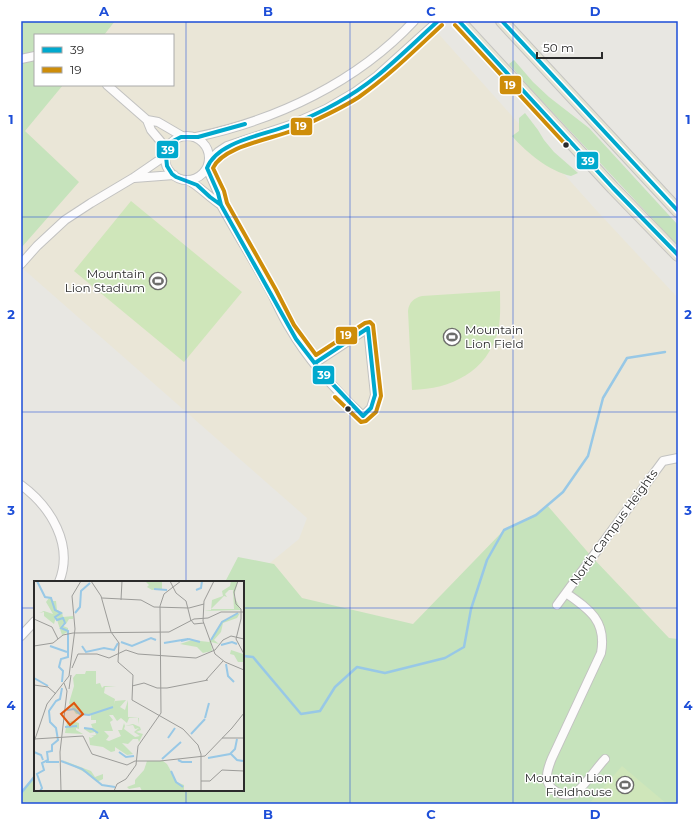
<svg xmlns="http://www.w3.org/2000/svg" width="699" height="825" viewBox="0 0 699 825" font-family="Montserrat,sans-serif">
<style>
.education{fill:#eae6d7;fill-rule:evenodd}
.green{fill:#c6e3bc}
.pitch{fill:#cfe6ba}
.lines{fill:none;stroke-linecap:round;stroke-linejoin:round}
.stream{stroke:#98c8e6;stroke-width:2.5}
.street-casing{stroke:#c2c2c1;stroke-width:10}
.primary-casing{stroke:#c5c4c2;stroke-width:14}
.street{stroke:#fcfbfb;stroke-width:8}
.primary{stroke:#e5e4d4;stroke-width:12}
.bus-1-casing{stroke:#fff;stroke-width:7}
.bus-2-casing{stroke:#fff;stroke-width:7}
.bus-1{stroke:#00a9ce;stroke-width:4}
.bus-2{stroke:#ce8d09;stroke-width:4}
.grid{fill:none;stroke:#1d4ed8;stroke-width:1;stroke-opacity:0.55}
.bus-dot{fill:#2b2b2b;stroke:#fff;stroke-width:1.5}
.labels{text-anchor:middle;stroke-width:3;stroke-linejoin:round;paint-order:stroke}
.poi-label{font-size:12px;fill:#2b2b2b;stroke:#fff;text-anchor:end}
.street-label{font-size:12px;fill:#2b2b2b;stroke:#fff}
.inset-river{fill:none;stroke:#98c8e6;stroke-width:2}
.inset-road{fill:none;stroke:#9c9c99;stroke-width:1}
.view{fill:#df570e;fill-opacity:0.15;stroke:#df570e;stroke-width:2}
.inset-edge{fill:none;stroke:#2b2b2b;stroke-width:2}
.line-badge{stroke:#fff;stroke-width:1.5}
.badge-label{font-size:11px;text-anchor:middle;font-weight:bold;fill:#fff}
.neatline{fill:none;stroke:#1d4ed8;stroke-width:1.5}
.grid-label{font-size:13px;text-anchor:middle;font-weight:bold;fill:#1d4ed8}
</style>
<rect width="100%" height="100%" fill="#e8e7e2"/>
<path class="education" d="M 21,21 L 427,21 L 597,211 L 678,298 L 678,804 L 21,804 L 35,790 L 243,790 L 243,585 L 299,539 L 307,518 L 21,267 ZM 35,35 L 173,35 L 173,85 L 35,85 Z"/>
<path class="green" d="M 21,21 L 115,21 L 104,35 L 35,35 L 35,85 L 63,85 L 25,131 L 79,182 L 21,248 Z
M 514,60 L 533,82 L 549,97 L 589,128 L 678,225 L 678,246 L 529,87 L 509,64 Z
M 525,113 L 538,130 L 544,140 L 554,152 L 578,173 L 571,176 C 549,171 527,153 512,136 L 519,131 L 519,118 Z
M 547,505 L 592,557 L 669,638 L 678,639 L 678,804 L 21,804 L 21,793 L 35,778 L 35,790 L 243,790 L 243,582 L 225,582 L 238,557 L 274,564 L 302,598 L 413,624 L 504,530 L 536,515 Z"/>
<path class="pitch" d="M 131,201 L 242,292 L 184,362 L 74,271 Z
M 500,291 C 500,304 501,318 498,331 C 487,372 451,389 412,390 L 408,311 C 409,302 414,298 422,296 Z
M 622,766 L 667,804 L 589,804 Z"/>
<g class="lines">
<path class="stream" d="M 243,656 L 253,657 L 301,714 L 320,711 L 335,687 L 357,667 L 385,673 L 445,658 L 464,647 L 471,609 L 487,560 L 504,530 L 536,515 L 563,492 L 588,456 L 603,398 L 627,358 L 665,352
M 21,793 L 35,776"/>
<defs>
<path id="street" d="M 21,59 L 35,56
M 107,85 L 147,120 L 158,122 L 182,136
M 147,120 L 151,130 L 167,149
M165 158a22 22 0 1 1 44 0a22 22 0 1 1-44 0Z
M 196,137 C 277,120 357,82 414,21
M 209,161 L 218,152 L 227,146 L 290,125 L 326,109 L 355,92 L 377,76 L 438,21
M 207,168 L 218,193 L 221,205 C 237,234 255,263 271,292 C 277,304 282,316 289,327 C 308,360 335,390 363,416 L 371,408 L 375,395 L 368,328 L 315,363
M 134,178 L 174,175
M 188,180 C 200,187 209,197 221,205
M 21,264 L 37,246 L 65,220 L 91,203 L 133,178 L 165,156
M 21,485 C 51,507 74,545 59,582
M 566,593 C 589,609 607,621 601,653 L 552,758 C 550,763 547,770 547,776 C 546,790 564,799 576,792 C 582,789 599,765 605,759
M 557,605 L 663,461 L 678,458
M 21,636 L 35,621"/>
<path id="primary" d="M 459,21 L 613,188 L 678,255
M 502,21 L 678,211"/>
</defs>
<use href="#street" class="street-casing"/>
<use href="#primary" class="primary-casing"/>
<use href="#street" class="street"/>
<use href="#primary" class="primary"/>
<defs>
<path id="bus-1" d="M 459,21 L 613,188 L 678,255
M 502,21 L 678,211
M 221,205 L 210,197 L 197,185 L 176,177 L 172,174 L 167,166 L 166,156 L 167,151 L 173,141 L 181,137 L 198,137 L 245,124
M 315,363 L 368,328 L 375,395 L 371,408 L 363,416 L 323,374 L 296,339 L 221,205 L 218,193 L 207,168 C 217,141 265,135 290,125 C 321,113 351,97 377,76 C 398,59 418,39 438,21"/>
<path id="bus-2" d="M 455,25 L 566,145
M 335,397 L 361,422 L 366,421 L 376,412 L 381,396 L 373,325 L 370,322 L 365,323 L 316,355 L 294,325 L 276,290 L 227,203 L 224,191 L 213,168 C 223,146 272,139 294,130 C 316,120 339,110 359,97 C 389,76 415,50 442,25"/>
</defs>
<use href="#bus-1" class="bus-1-casing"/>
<use href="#bus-2" class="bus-2-casing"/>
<use href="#bus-1" class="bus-1"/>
<use href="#bus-2" class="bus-2"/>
</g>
<path class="grid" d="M 186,21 L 186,582M 350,21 L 350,804M 513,21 L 513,804M 21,217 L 678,217M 21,412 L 678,412M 21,608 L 35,608M 243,608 L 678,608M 186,790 L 186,804"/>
<defs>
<symbol id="stadium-ring" viewBox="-11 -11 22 22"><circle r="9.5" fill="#fff" stroke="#6d6d6b" stroke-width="1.5"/><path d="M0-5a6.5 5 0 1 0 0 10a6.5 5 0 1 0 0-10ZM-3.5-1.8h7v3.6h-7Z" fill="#6d6d6b"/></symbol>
</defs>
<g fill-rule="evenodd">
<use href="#stadium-ring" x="148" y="271" width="20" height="20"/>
<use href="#stadium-ring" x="442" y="327" width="20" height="20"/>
<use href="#stadium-ring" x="615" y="775" width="20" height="20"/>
</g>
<g class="bus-dot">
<circle cx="566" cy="145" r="3.5"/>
<circle cx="348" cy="409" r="3.5"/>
</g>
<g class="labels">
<g class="poi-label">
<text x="145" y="278">Mountain<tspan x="145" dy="14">Lion Stadium</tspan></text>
<text x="465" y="334" text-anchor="start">Mountain<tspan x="465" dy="14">Lion Field</tspan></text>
<text x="612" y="782">Mountain Lion<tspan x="612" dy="14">Fieldhouse</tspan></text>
</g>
<g class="street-label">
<text transform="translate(614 527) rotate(-54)" y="4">North Campus Heights</text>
</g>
</g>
<g transform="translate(34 581)">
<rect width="210" height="210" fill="#e8e7e2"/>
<path d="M 111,0 L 128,0 L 128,8 L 118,9 L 113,6 L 115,4 ZM 197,0 L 204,0 L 200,15 L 207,29 L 170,30 L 177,29 L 178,19 L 189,15 L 188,10 L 196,5 ZM 195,9 L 199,9 L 200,28 L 177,28 L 190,15 L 193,16 L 191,13 ZM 15,17 L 18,18 L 18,20 L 22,20 L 23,29 L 28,31 L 29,36 L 39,35 L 39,38 L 35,38 L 32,43 L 27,44 L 34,47 L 34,51 L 28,54 L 22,36 L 20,43 L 10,35 L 10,31 L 5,32 L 10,30 L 19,33 L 12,21 ZM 206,32 L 203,37 L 189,42 L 187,51 L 180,59 L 185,63 L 177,61 L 178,70 L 169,72 L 163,66 L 146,63 L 158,59 L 175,61 L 188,40 ZM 197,69 L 209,73 L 209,81 L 204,81 L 200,74 L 196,73 ZM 52,90 L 62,90 L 62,99 L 65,99 L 62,99 L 62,103 L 66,102 L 68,107 L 70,105 L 82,105 L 71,106 L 70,112 L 81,118 L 80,123 L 81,120 L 92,119 L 86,126 L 91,129 L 94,119 L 94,136 L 105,137 L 105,143 L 104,137 L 95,137 L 93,142 L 87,137 L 83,140 L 79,134 L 75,134 L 79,139 L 76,141 L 79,150 L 70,150 L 75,155 L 72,159 L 75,160 L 87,155 L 84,149 L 88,149 L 90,142 L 91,145 L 99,143 L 106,146 L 107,149 L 102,151 L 109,153 L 105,161 L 104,158 L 99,158 L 94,163 L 88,162 L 99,173 L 93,174 L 81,166 L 81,170 L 77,171 L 69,166 L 56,164 L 55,156 L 57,157 L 60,155 L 56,155 L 62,154 L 61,151 L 56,152 L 50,148 L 59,148 L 57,143 L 62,142 L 62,139 L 57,139 L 57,134 L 42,133 L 35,122 L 40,105 L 39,97 L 42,93 L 51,93 ZM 99,144 L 101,148 L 105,147 L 100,151 L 106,155 L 101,156 L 90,148 L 91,145 ZM 38,140 L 45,142 L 45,148 L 42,147 L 42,149 L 49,153 L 31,152 L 33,141 ZM 28,179 L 57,190 L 61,196 L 69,193 L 69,198 L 63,201 L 52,192 ZM 113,180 L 129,180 L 133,183 L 143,201 L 150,204 L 150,210 L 108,210 L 106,206 L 95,208 L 93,206 L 101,203 L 101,199 L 110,189 Z" fill="#c6e3bc" fill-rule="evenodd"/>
<path class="inset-river" d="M 3,0 L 11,16 L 17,17 L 21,29 L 27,32 L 21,36 L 23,39 L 29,37 L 31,42 L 27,47 L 34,50 L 34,76 L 27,78 L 25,86 L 29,90 L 28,101M 120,8 L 133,9M 162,9 L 167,7 L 168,0M 41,32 L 46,26 L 47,10 L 56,2M 177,59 L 188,41 L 204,32M 147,60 L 155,58 L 166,61M 87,61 L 98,65 L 117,57 L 122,59M 130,62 L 154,58M 187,64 L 198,61 L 203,63M 16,65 L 33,71M 48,65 L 52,71 L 70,67 L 80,69 L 84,62M 192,83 L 194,95 L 200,101M 0,97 L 14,105M 33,129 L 40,128 L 46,133 L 55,134 L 79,126M 171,137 L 175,122M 31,146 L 43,145M 50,147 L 58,148 L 64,152M 157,153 L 171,138M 134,157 L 141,147M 0,171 L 7,174 L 9,179M 85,171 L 92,176 L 100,175M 197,173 L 203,179 L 209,180M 174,177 L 196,173 L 201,168 L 203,158M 128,178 L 147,161M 144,179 L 148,181 L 158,181M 27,180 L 48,188 L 68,204 L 81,206M 12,181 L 25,181M 137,190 L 142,201 L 149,206M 6,210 L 8,207 L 3,193 L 10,189 L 8,182 L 14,179 L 13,171 L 18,170 L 18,164 L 24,159 L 22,147 L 16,141 L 15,130 L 22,120 L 26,118 L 28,107"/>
<path class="inset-road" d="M 57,0 L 67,15 L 77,51 L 85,62 L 84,81 L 99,94 L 98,119 L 149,148 L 164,164 L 167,173 L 167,210M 136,0 L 142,12 L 152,20 L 157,40M 180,0 L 170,20 L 169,40 L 181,73 L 191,81 L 210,89M 204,0 L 200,11 L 202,23 L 207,28 L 207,38 L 202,58 L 210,73 L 210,87M 68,17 L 107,19 L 120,26 L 155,27 L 170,23M 87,19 L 88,0M 0,38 L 18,46 L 24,58M 157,39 L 160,43 L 170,42M 39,52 L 135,51 L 160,38 L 174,37 L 187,31 L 210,31M 0,65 L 19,62 L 29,54 L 39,52M 63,73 L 75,77 L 92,69 L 104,73 L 162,77 L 181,69 L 189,59 L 197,55 L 210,58M 38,87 L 44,73 L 63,73M 172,99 L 189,80M 0,104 L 14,106 L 22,113M 98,105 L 110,102 L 123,107 L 133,107 L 174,99M 35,108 L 37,94M 198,147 L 210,132M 188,157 L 210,157M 0,158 L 49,155 L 58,173 L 93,184 L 101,180 L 126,180 L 171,175 L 198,147M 0,161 L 13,123 L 35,95 L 41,48 L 38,15 L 47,0M 167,200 L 176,200 L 188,189 L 210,190M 27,210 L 26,171 L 33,110 L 30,102M 80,210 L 83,203 L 92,198 L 102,184 L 104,165 L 127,132 L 126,25 L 130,13 L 147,0"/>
<path class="view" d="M 40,122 L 49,133 L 36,144 L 27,133 Z"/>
<rect width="210" height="210" class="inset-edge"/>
</g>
<g class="line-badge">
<rect x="499" y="75" width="23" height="20" rx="4" fill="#ce8d09"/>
<rect x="290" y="117" width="23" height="19" rx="4" fill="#ce8d09"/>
<rect x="156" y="140" width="23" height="19" rx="4" fill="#00a9ce"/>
<rect x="576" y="151" width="23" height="19" rx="4" fill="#00a9ce"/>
<rect x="335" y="326" width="23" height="19" rx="4" fill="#ce8d09"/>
<rect x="312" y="365" width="23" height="20" rx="4" fill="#00a9ce"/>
</g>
<g class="badge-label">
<text x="510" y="89">19</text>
<text x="301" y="130">19</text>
<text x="168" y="154">39</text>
<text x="588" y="165">39</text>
<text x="346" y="339">19</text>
<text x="324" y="379">39</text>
</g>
<rect width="699" height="825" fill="none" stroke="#ffffff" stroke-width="44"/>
<rect x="34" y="34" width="140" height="52" fill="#ffffff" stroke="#aaaaaa"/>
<rect x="42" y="47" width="20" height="6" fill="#00a9ce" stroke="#aaaaaa"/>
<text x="70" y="54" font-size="12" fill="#2b2b2b">39</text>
<rect x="42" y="67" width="20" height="6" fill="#ce8d09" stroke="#aaaaaa"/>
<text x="70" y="74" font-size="12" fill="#2b2b2b">19</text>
<path d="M537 52v6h65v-6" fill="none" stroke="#2b2b2b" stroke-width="2"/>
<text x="543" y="52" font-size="12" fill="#2b2b2b" stroke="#ffffff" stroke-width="3" paint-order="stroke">50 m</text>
<rect x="22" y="22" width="655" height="781" class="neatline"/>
<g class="grid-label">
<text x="104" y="16">A</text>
<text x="268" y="16">B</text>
<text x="431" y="16">C</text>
<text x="595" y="16">D</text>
<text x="11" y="124">1</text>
<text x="688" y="124">1</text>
<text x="11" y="319">2</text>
<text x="688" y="319">2</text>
<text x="11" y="515">3</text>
<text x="688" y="515">3</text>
<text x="11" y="710">4</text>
<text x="688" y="710">4</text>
<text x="104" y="819">A</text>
<text x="268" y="819">B</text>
<text x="431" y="819">C</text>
<text x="595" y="819">D</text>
</g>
</svg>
